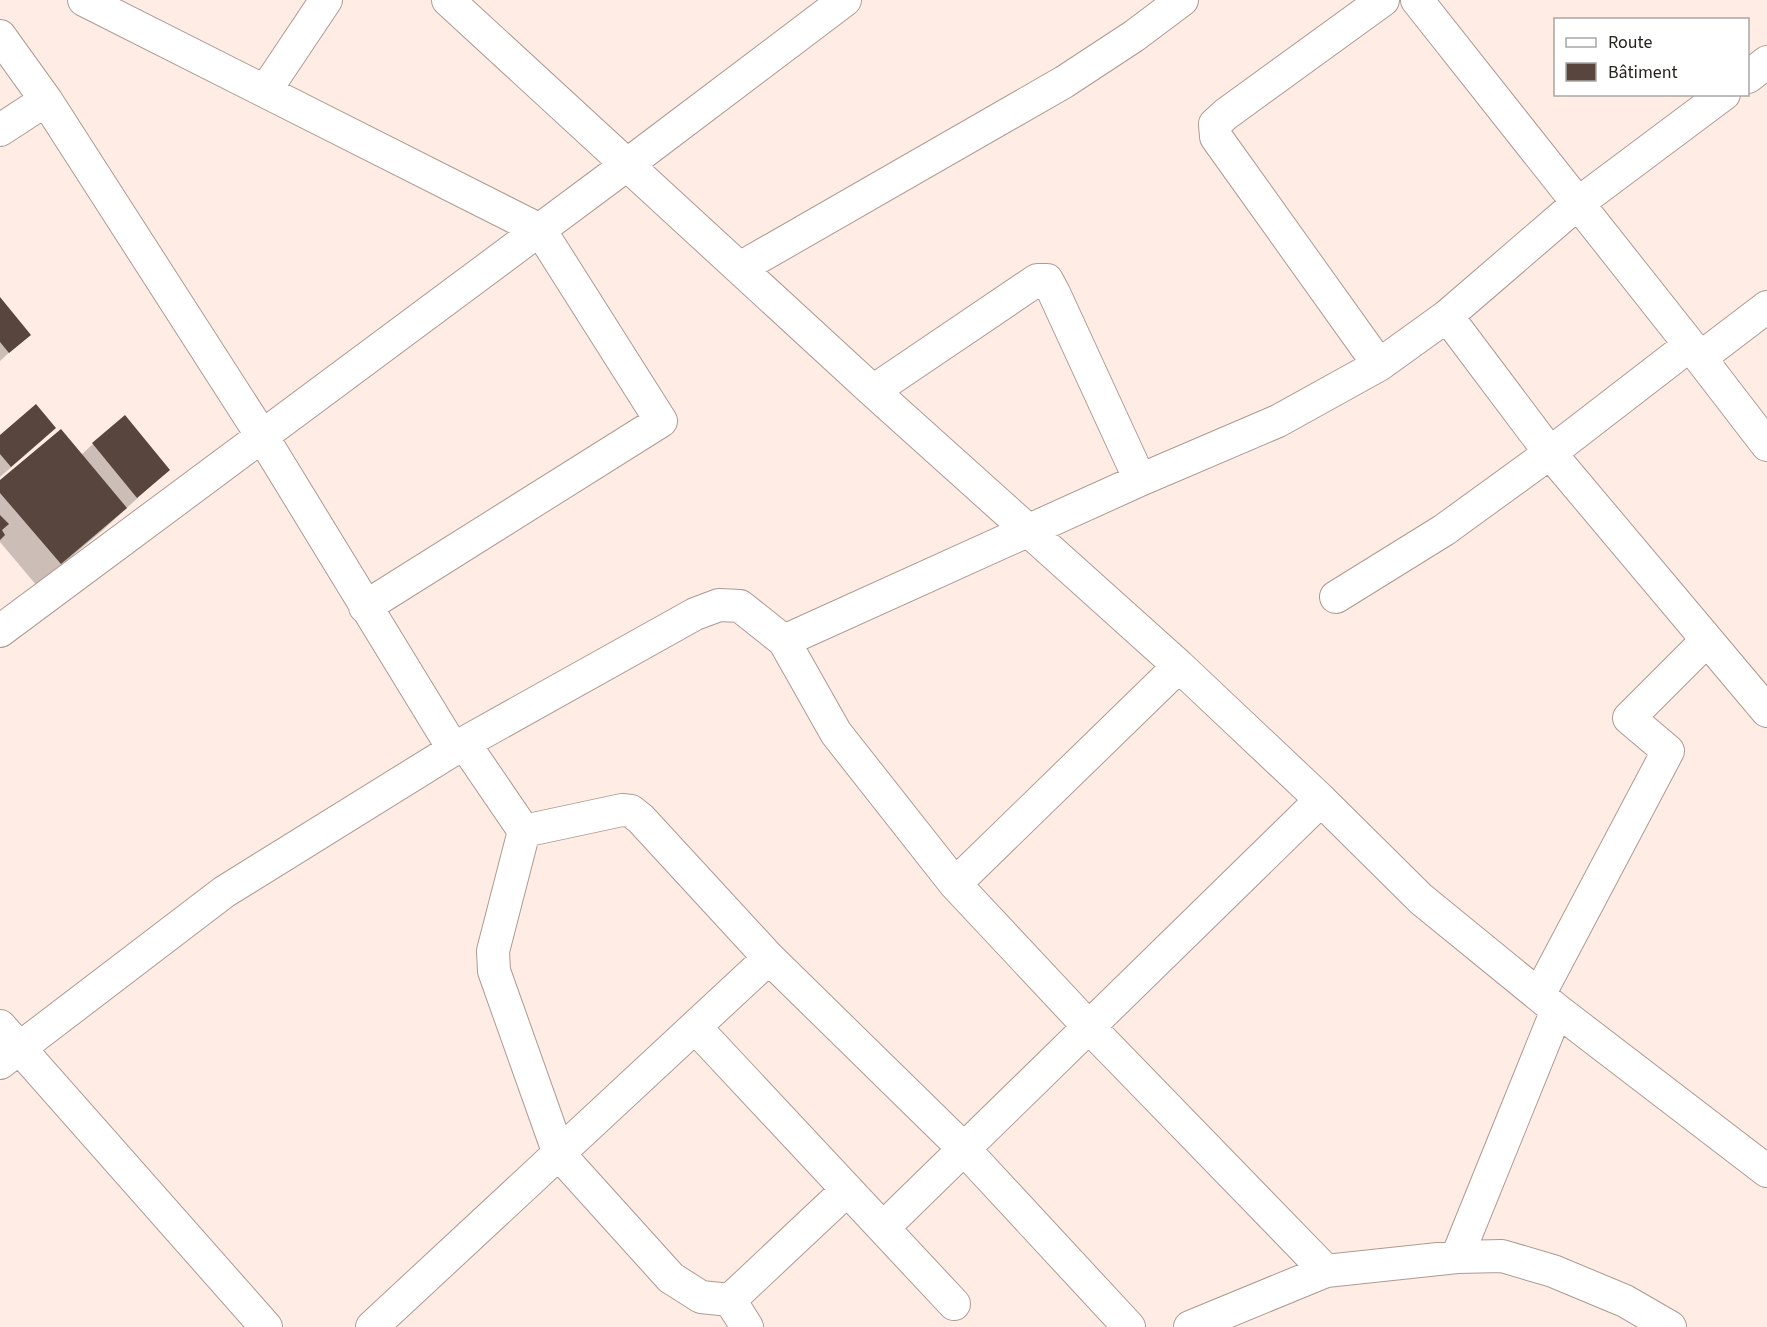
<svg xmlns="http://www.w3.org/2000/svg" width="1767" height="1327" viewBox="0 0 1767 1327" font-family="'Source Sans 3',sans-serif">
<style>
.shadow{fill:#0003}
.building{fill:#58463e}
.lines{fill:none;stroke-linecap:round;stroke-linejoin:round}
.minor-casing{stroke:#ae9a91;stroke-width:34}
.minor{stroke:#fff;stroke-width:32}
</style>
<rect width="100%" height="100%" fill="#ffede5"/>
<path class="shadow" d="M 0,299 L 29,334 L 0,361 Z
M 54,428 L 39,443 L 0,477 L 0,437 Z
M 93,444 L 168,470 L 103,530 L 37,586 L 0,542 L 0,482 L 81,455 Z"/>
<path class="building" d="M 0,297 L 31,335 L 9,353 L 0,342 Z
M 36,404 L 56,428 L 11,467 L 0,454 L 0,435 Z
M 125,415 L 170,470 L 137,498 L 92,443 Z
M 61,429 L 127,508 L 61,564 L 0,493 L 0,480 Z
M 0,515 L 9,524 L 2,530 L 5,535 L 0,540 Z"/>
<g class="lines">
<defs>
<path id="minor" d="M 84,0 L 540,230 L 661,421 L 365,607
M 448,0 L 873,391 L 1179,666 L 1321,800 L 1421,899 L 1557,1010 L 1767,1171
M 1417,0 L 1690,345 L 1767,445
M 0,36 L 46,100 L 262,436 L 454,750
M 1748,77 L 1767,62
M 265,91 L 326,0
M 0,130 L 46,100
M 740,268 L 1064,82 L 1134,36 L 1182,0
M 1447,316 L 1577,204 L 1724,94
M 1700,358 L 1767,307
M 1379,365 L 1216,137 L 1215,124 L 1226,114 L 1383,0
M 873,391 L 1037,280 L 1047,280 L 1054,293 L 1140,480
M 1336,597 L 1444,530 L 1550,453 L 1690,345
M 0,631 L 628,164 L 845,0
M 784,641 L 1140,480 L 1278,421 L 1379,365 L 1447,316 L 1550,453 L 1767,711
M 464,743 L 524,831 L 622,810 L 631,811 L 641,819 L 769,958 L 964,1149 L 1129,1327
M 524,831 L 493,951 L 494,971 L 559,1154 L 671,1278 L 701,1297 L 730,1300
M 955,884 L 1179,666
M 1539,995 L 1668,751 L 1629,718 L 1707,640
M 0,1026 L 266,1327
M 695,1027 L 954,1304
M 0,1063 L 224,892 L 464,743 L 695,614 L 719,605 L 740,606 L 784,641 L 836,733 L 955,884 L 1089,1027 L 1326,1271 L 1457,1257 L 1502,1256 L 1553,1271 L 1625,1301 L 1670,1327
M 884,1227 L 1321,800
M 1457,1257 L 1557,1010
M 372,1327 L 769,958
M 747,1327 L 730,1300 L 847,1190
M 1190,1327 L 1326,1271"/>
</defs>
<use href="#minor" class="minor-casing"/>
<use href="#minor" class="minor"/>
</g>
<rect x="1554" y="18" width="195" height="78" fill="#ffffff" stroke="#a9a7a5" stroke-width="1.5"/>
<rect x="1566" y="38" width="30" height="9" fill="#ffffff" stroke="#a9a7a5" stroke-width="1.5"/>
<text x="1608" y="48" font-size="18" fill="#29221e">Route</text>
<rect x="1566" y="63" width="30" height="18" fill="#58463e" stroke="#a9a7a5" stroke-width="1.5"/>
<text x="1608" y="78" font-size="18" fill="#29221e">Bâtiment</text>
</svg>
